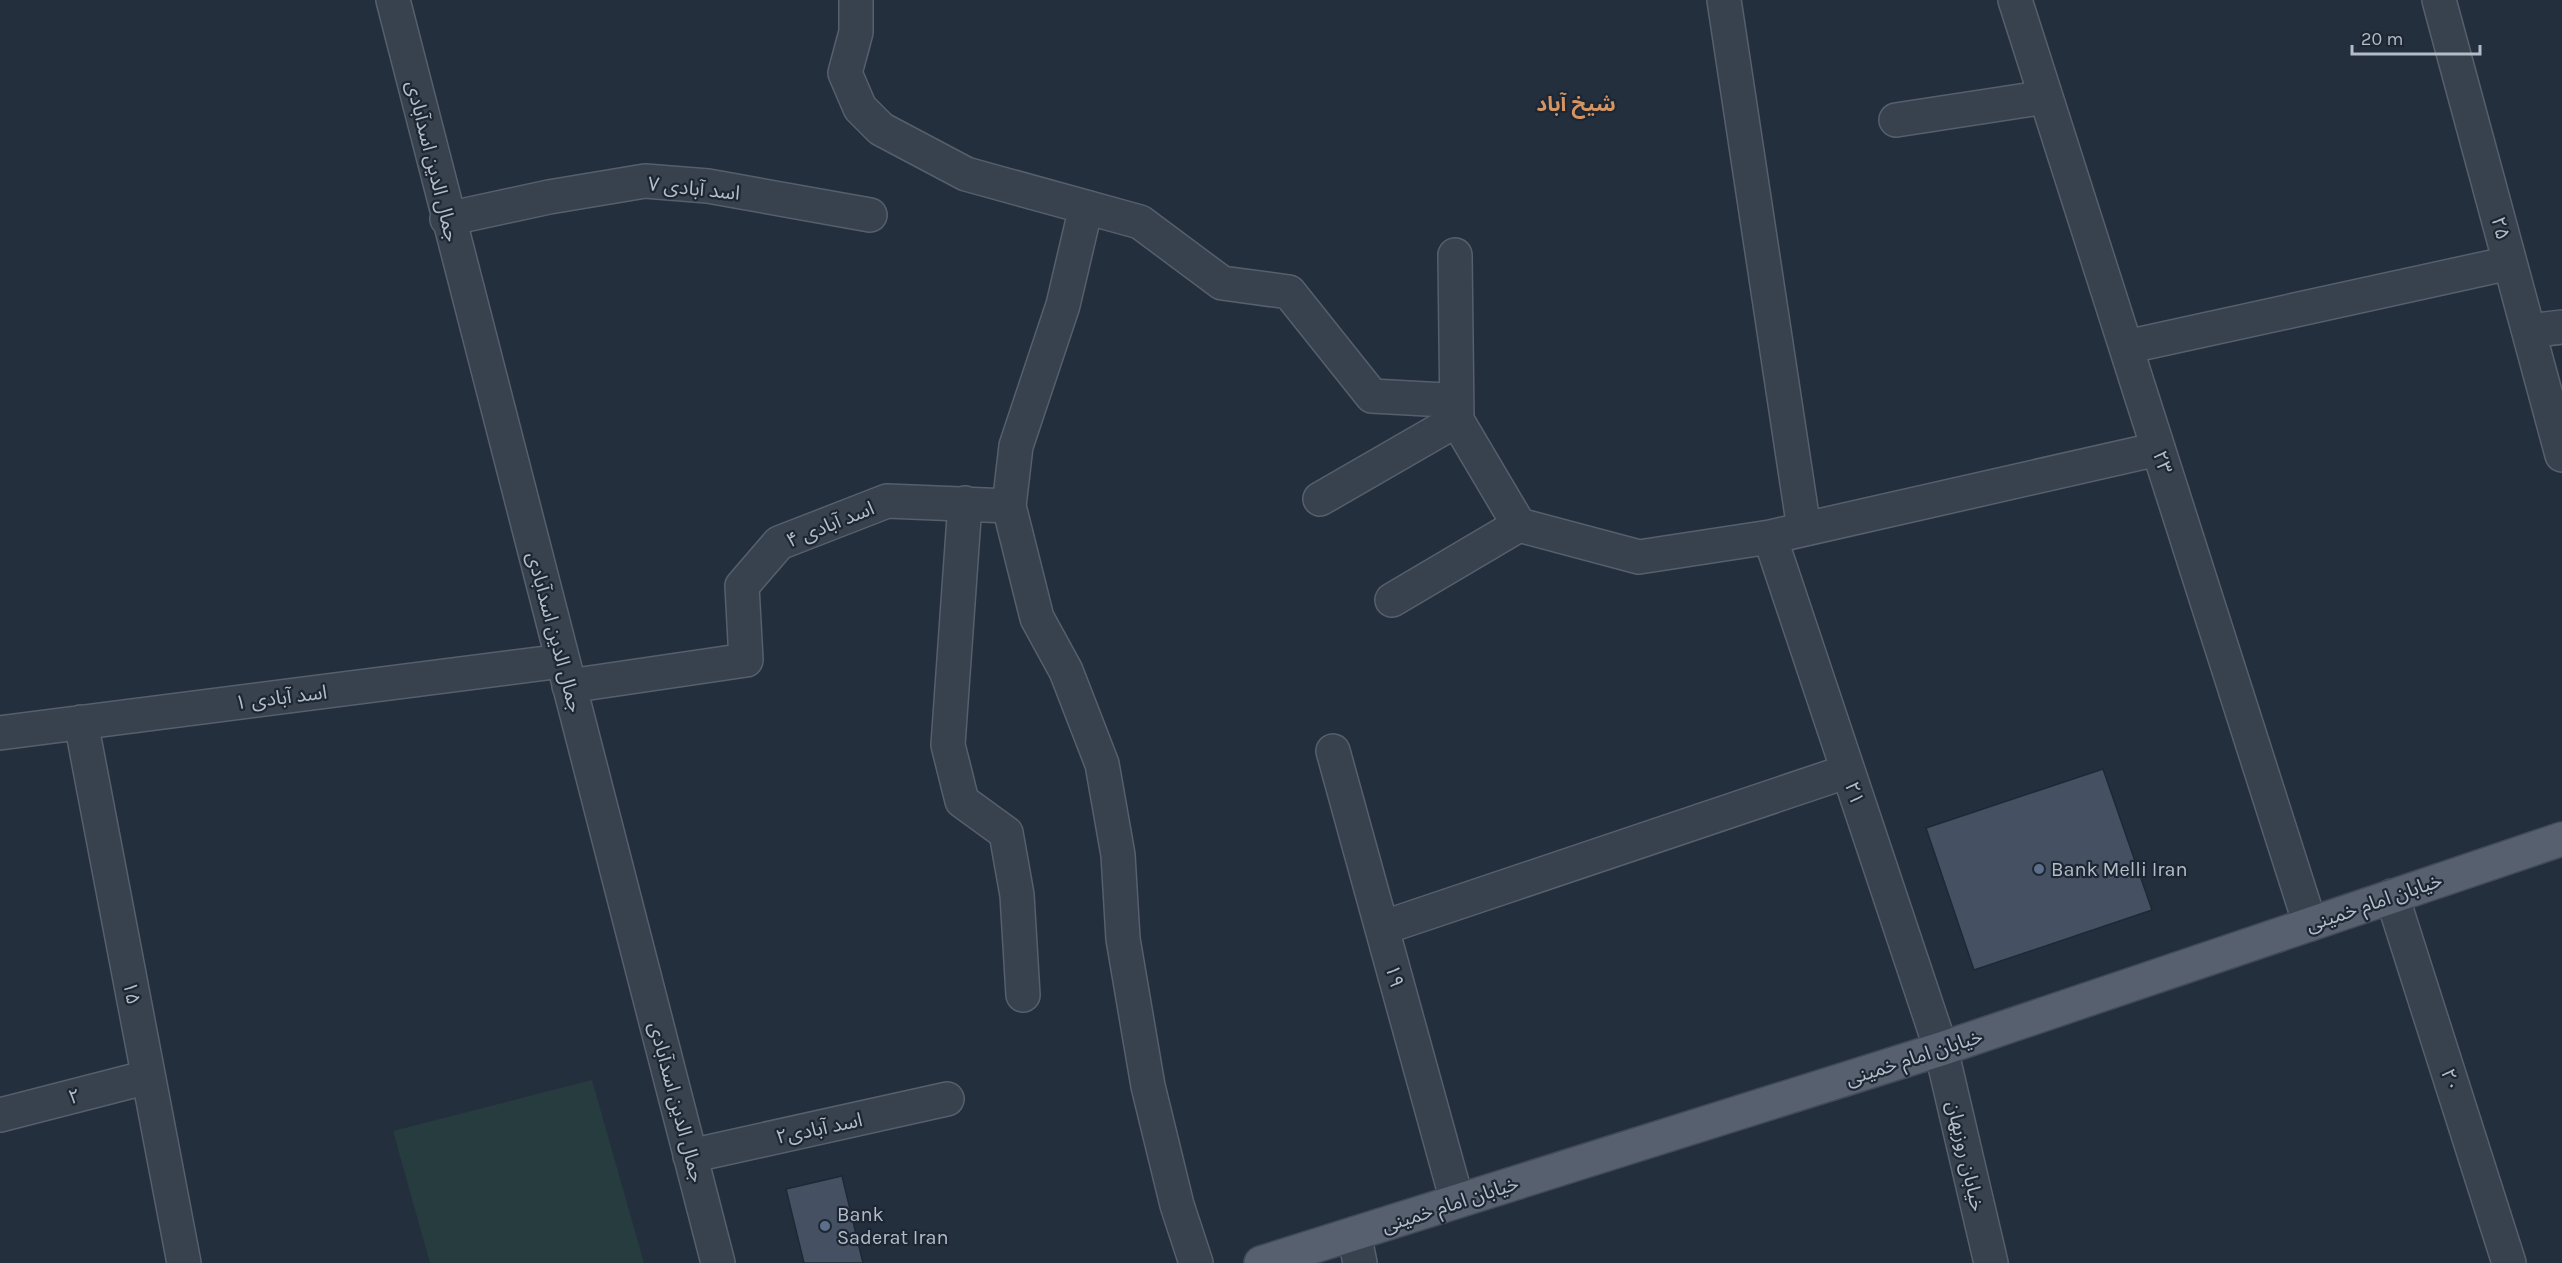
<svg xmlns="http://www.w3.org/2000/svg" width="2562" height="1263" viewBox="0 0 2562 1263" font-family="Karla,'Noto Sans Arabic',sans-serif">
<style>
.green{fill:#263c3f}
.building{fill:#455162;stroke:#1f2835;stroke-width:1.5}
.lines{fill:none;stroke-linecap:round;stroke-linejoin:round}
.minor-casing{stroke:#565f6c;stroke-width:36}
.major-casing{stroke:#414a57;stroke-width:36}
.minor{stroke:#38414e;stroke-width:33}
.major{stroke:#56606e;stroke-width:33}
.service-dot{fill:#5c6f8a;stroke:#1d2633;stroke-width:2}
.labels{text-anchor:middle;stroke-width:4.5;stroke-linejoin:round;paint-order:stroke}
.street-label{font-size:20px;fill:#b4bcc9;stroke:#1d2633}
.poi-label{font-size:20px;fill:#b4bcc9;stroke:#1d2633;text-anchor:start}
.neighbourhood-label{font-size:21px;font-weight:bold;fill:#d59563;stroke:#1d2633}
</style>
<rect width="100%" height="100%" fill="#242f3e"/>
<path class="green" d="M 592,1080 L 644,1263 L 430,1263 L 393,1131 Z"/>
<path class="building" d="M 2103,769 L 2152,910 L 1974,970 L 1926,828 Z
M 842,1176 L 863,1263 L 804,1263 L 786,1189 Z"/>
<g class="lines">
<defs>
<path id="minor" d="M 393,0 L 718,1263
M 856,0 L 856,32 L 845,73 L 860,108 L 881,129 L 966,174 L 1140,222 L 1222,283 L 1289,292 L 1372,396 L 1445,400 L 1519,525 L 1639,557 L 1770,537 L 2158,449
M 1724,0 L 1804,529
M 2015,0 L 2310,924
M 2439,0 L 2562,455
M 1896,120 L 2046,97
M 1086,207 L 1063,305 L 1016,446 L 1009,506 L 1037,618 L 1066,671 L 1102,764 L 1118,855 L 1123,939 L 1148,1086 L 1177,1205 L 1196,1263
M 447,219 L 549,197 L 645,181 L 708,186 L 870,215
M 2529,331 L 2562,327
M 2126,347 L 2510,263
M 1320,499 L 1457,420 L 1455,255
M 965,503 L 948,745 L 962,801 L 1006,833 L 1017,895 L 1023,995
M 1770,537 L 1941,1049 L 1991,1263
M 1392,600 L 1519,525
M 569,686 L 746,660 L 742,586 L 779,543 L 887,501 L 1009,506
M 81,722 L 184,1263
M 0,733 L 562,661
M 1333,751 L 1457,1201
M 2392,896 L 2509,1263
M 1382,928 L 1848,771
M 0,1115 L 148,1077
M 690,1156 L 947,1099
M 1354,1234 L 1360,1263"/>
<path id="major" d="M 1261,1263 L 1941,1049 L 2562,839"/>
</defs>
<use href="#minor" class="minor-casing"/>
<use href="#major" class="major-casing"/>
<use href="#minor" class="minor"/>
<use href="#major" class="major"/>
</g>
<g class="service-dot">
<circle cx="2039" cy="869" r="6"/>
<circle cx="825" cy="1226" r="6"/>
</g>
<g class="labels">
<g class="street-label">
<text transform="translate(433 161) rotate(76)" y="7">جمال الدین اسدآبادی</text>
<text transform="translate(694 188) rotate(6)" y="7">اسد آبادی ۷</text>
<text transform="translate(2501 228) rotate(75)" y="7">۲۵</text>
<text transform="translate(2163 462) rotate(72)" y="7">۲۳</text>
<text transform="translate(830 524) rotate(-22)" y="7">اسد آبادی ۴</text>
<text transform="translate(555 632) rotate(75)" y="7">جمال الدین اسدآبادی</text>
<text transform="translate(281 697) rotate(-7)" y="7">اسد آبادی ۱</text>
<text transform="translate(1855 793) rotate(72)" y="7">۲۱</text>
<text transform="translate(2374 902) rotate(-19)" y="7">خیابان امام خمینی</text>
<text transform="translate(1395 976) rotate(75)" y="7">۱۹</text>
<text transform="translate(132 993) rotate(79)" y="7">۱۵</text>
<text transform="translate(1914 1057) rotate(-18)" y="7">خیابان امام خمینی</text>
<text transform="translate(2451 1080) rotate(72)" y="7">۲۰</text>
<text transform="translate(74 1096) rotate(-14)" y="7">۲</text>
<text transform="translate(677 1102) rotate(75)" y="7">جمال الدین اسدآبادی</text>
<text transform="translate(819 1128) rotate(-12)" y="7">اسد آبادی۲</text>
<text transform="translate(1966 1156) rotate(77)" y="7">خیابان روزبهان</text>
<text transform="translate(1450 1204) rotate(-18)" y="7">خیابان امام خمینی</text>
</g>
<g class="poi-label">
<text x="2051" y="876">Bank Melli Iran</text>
<text x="837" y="1221">Bank<tspan x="837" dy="23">Saderat Iran</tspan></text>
</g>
<g class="neighbourhood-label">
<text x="1576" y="111">شیخ آباد</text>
</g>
</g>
<path d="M2352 45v9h128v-9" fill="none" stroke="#b4bcc9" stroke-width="3"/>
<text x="2361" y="45" font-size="18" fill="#b4bcc9" stroke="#1d2633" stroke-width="4.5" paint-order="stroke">20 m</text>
</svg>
